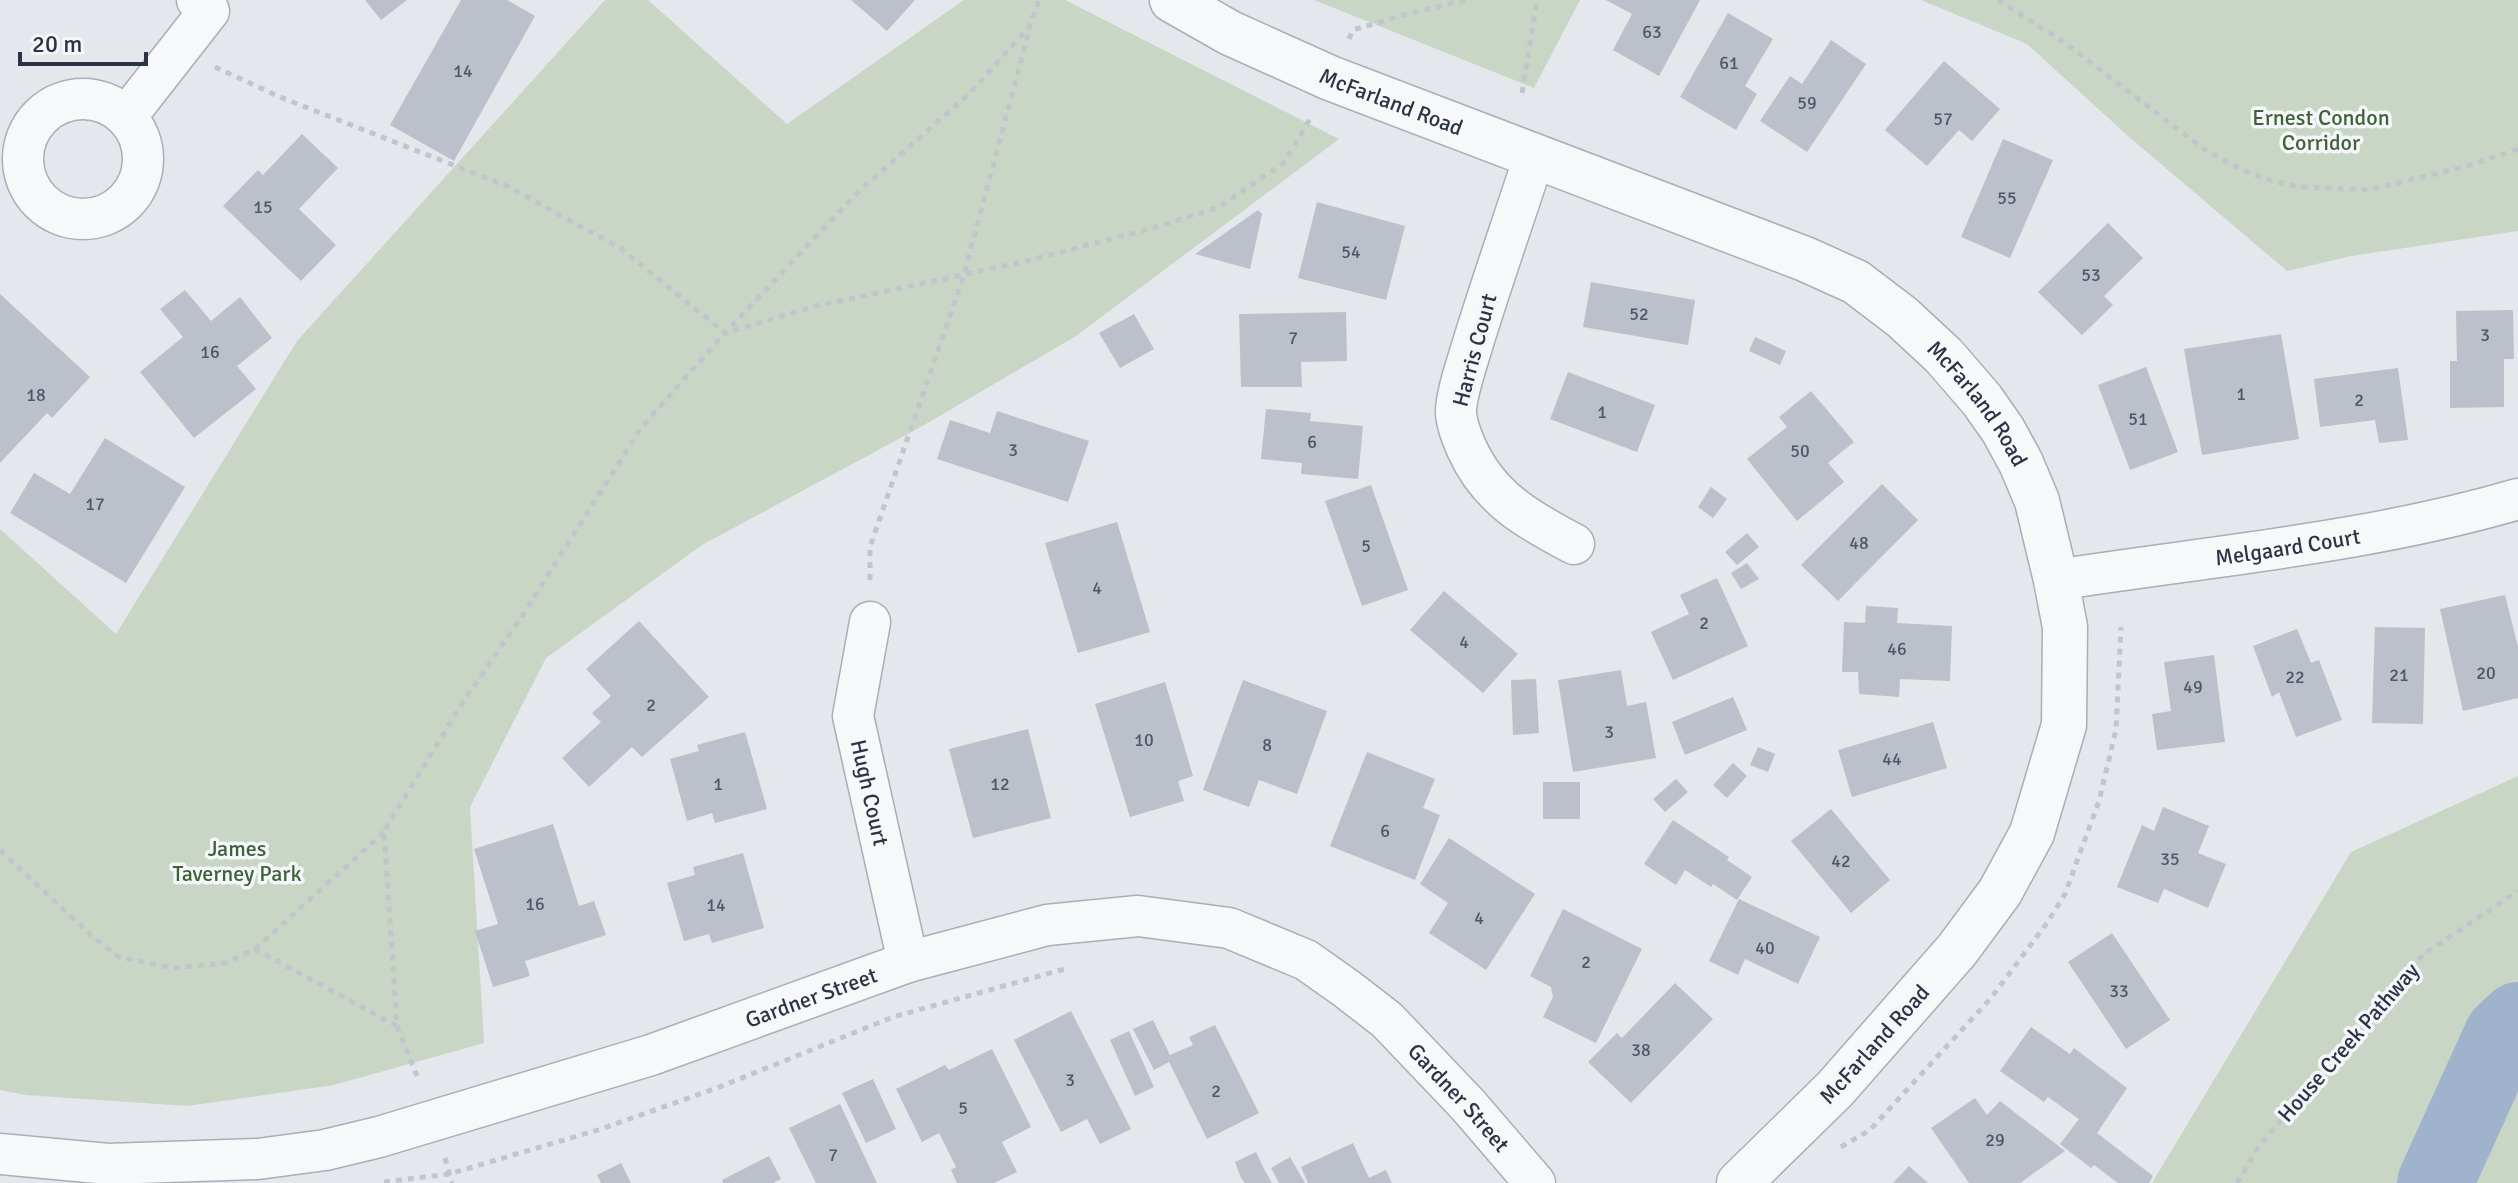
<svg xmlns="http://www.w3.org/2000/svg" width="2518" height="1183" viewBox="0 0 2518 1183" font-family="Signika,sans-serif">
<style>
.green{fill:#c9d6c5}
.lines{fill:none;stroke-linecap:round;stroke-linejoin:round}
.river{stroke:#9fb4cc;stroke-width:76}
.building{fill:#bbc0ca}
.minor-casing{stroke:#a9aeb7;stroke-width:43}
.tertiary-casing{stroke:#a9aeb7;stroke-width:47}
.path{stroke:#c2c5cb;stroke-width:5;stroke-dasharray:6 6;stroke-linecap:butt}
.minor{stroke:#f7f8fa;stroke-width:40}
.tertiary{stroke:#f7f8fa;stroke-width:44}
.labels{text-anchor:middle;stroke-width:7;stroke-linejoin:round;paint-order:stroke}
.number-label{font-size:18px;fill:#4f5766}
.street-label{font-size:22px;fill:#2b3445;stroke:#f4f6f9}
.park-label{font-size:22px;fill:#3f6138;stroke:#f4f6f9}
</style>
<rect width="100%" height="100%" fill="#e4e7ec"/>
<path class="green" d="M 605,0 L 648,0 L 787,124 L 964,0 L 1065,0 L 1339,139 L 1076,336 L 919,428 L 702,545 L 546,658 L 470,807 L 484,1043 L 334,1085 L 187,1106 L 26,1095 L 0,1090 L 0,529 L 116,634 L 297,341 Z
M 1314,0 L 1580,0 L 1534,88 Z
M 1921,0 L 2518,0 L 2518,231 L 2351,256 L 2287,271 L 2128,136 L 2027,44 Z
M 2518,776 L 2518,1183 L 2152,1183 L 2351,852 Z"/>
<g class="lines">
<path class="river" d="M 2435,1183 L 2502,1035 L 2518,1020"/>
</g>
<path class="building" d="M 365,0 L 407,0 L 381,20 Z
M 461,0 L 507,0 L 535,16 L 454,161 L 390,125 Z
M 851,0 L 915,0 L 887,31 Z
M 1606,0 L 1700,0 L 1659,76 L 1613,50 L 1632,14 Z
M 1728,13 L 1773,39 L 1745,86 L 1757,94 L 1736,130 L 1680,97 Z
M 1831,40 L 1866,64 L 1807,152 L 1760,121 L 1790,76 L 1802,84 Z
M 1944,61 L 2000,109 L 1972,141 L 1959,130 L 1927,166 L 1885,130 Z
M 302,134 L 338,168 L 299,209 L 336,245 L 301,281 L 223,206 L 258,170 L 263,175 Z
M 2003,139 L 2053,160 L 2010,258 L 1961,237 Z
M 1317,202 L 1405,226 L 1386,300 L 1298,278 Z
M 1258,210 L 1262,214 L 1250,269 L 1195,254 Z
M 2108,223 L 2143,258 L 2104,296 L 2113,305 L 2082,335 L 2038,292 Z
M 1591,282 L 1695,300 L 1688,345 L 1583,327 Z
M 185,290 L 211,321 L 240,297 L 272,338 L 237,366 L 256,389 L 194,438 L 140,372 L 183,337 L 160,309 Z
M 0,294 L 90,377 L 52,418 L 47,413 L 0,463 Z
M 2513,310 L 2514,359 L 2504,359 L 2504,407 L 2450,408 L 2450,361 L 2457,361 L 2456,311 Z
M 1346,312 L 1347,361 L 1301,362 L 1302,387 L 1241,387 L 1239,314 Z
M 1134,314 L 1154,349 L 1120,368 L 1099,333 Z
M 2281,334 L 2299,439 L 2202,455 L 2184,349 Z
M 1755,337 L 1786,351 L 1780,365 L 1749,351 Z
M 2146,367 L 2178,452 L 2130,470 L 2098,385 Z
M 2398,368 L 2408,440 L 2379,443 L 2375,420 L 2320,427 L 2314,379 Z
M 1568,372 L 1655,405 L 1637,452 L 1550,419 Z
M 1811,391 L 1854,442 L 1828,463 L 1844,482 L 1797,521 L 1747,459 L 1787,427 L 1779,417 Z
M 1266,409 L 1311,413 L 1310,421 L 1363,426 L 1358,479 L 1301,474 L 1302,463 L 1261,459 Z
M 997,411 L 1089,441 L 1068,502 L 937,459 L 950,420 L 990,433 Z
M 105,438 L 185,487 L 126,583 L 10,513 L 34,473 L 70,494 Z
M 1882,484 L 1918,520 L 1838,601 L 1801,565 Z
M 1371,485 L 1408,590 L 1362,606 L 1325,501 Z
M 1711,487 L 1727,499 L 1713,518 L 1698,507 Z
M 1117,522 L 1150,632 L 1078,653 L 1045,543 Z
M 1747,533 L 1759,547 L 1737,565 L 1725,552 Z
M 1747,563 L 1759,579 L 1741,589 L 1731,573 Z
M 1717,578 L 1748,646 L 1673,680 L 1651,632 L 1689,614 L 1680,595 Z
M 1444,591 L 1518,654 L 1483,693 L 1410,630 Z
M 2505,595 L 2518,647 L 2518,698 L 2463,711 L 2440,609 Z
M 1866,606 L 1898,608 L 1897,623 L 1952,626 L 1950,681 L 1900,679 L 1899,697 L 1859,694 L 1858,672 L 1842,672 L 1844,622 L 1865,623 Z
M 639,621 L 709,697 L 642,757 L 632,747 L 589,787 L 562,758 L 601,722 L 592,713 L 611,696 L 586,669 Z
M 2375,627 L 2425,628 L 2423,724 L 2372,723 Z
M 2297,629 L 2311,663 L 2319,660 L 2342,720 L 2296,737 L 2279,692 L 2272,697 L 2253,646 Z
M 2214,655 L 2225,742 L 2157,750 L 2152,714 L 2171,711 L 2164,662 Z
M 1621,670 L 1627,706 L 1646,702 L 1656,758 L 1573,772 L 1558,680 Z
M 1536,679 L 1539,733 L 1513,735 L 1511,680 Z
M 1243,680 L 1327,711 L 1297,794 L 1259,780 L 1249,807 L 1203,790 Z
M 1165,682 L 1193,776 L 1178,781 L 1184,801 L 1130,817 L 1095,704 Z
M 1733,697 L 1747,730 L 1685,755 L 1672,722 Z
M 1933,722 L 1947,768 L 1852,797 L 1838,750 Z
M 1028,729 L 1051,818 L 973,838 L 949,749 Z
M 745,732 L 767,809 L 715,823 L 712,813 L 687,821 L 670,759 L 699,751 L 697,745 Z
M 1758,747 L 1775,754 L 1768,772 L 1750,765 Z
M 1367,752 L 1435,779 L 1423,808 L 1440,815 L 1415,880 L 1330,846 Z
M 1733,763 L 1747,776 L 1727,798 L 1713,785 Z
M 1676,779 L 1688,792 L 1665,812 L 1653,799 Z
M 1543,782 L 1580,782 L 1580,819 L 1543,819 Z
M 2163,807 L 2209,826 L 2198,853 L 2226,864 L 2208,908 L 2164,889 L 2158,903 L 2117,887 L 2142,825 L 2154,831 Z
M 1831,809 L 1890,880 L 1851,913 L 1791,841 Z
M 1673,820 L 1729,857 L 1727,860 L 1752,877 L 1737,900 L 1713,884 L 1711,887 L 1685,870 L 1676,885 L 1644,864 Z
M 553,824 L 579,906 L 594,901 L 606,935 L 525,961 L 530,976 L 493,987 L 475,931 L 498,924 L 474,849 Z
M 1449,838 L 1535,894 L 1486,970 L 1429,933 L 1448,903 L 1420,884 Z
M 743,853 L 764,928 L 712,943 L 709,934 L 684,941 L 667,883 L 695,875 L 693,867 Z
M 1739,899 L 1820,937 L 1798,984 L 1745,959 L 1738,975 L 1709,961 Z
M 1563,909 L 1642,949 L 1596,1043 L 1543,1017 L 1553,997 L 1551,987 L 1530,976 Z
M 2112,933 L 2170,1020 L 2126,1049 L 2068,962 Z
M 1675,983 L 1713,1019 L 1631,1103 L 1588,1062 L 1617,1033 L 1622,1038 Z
M 1071,1011 L 1131,1129 L 1100,1144 L 1087,1119 L 1061,1132 L 1014,1040 Z
M 1153,1020 L 1170,1055 L 1193,1045 L 1189,1037 L 1215,1025 L 1259,1113 L 1207,1139 L 1169,1062 L 1154,1070 L 1133,1029 Z
M 2031,1027 L 2070,1054 L 2074,1048 L 2127,1088 L 2097,1133 L 2153,1176 L 2149,1183 L 2118,1183 L 2094,1165 L 2091,1168 L 2060,1144 L 2079,1119 L 2048,1097 L 2044,1102 L 2000,1071 Z
M 1129,1031 L 1154,1087 L 1135,1096 L 1110,1040 Z
M 992,1049 L 1031,1127 L 1002,1142 L 1017,1172 L 994,1183 L 957,1183 L 951,1170 L 956,1167 L 939,1133 L 922,1142 L 896,1089 L 945,1065 L 949,1070 Z
M 873,1079 L 896,1129 L 866,1143 L 842,1093 Z
M 1975,1098 L 1987,1115 L 2000,1101 L 2065,1151 L 2020,1183 L 1969,1183 L 1931,1128 Z
M 840,1104 L 877,1183 L 816,1183 L 789,1128 Z
M 1353,1143 L 1369,1178 L 1386,1170 L 1392,1183 L 1308,1183 L 1301,1167 Z
M 1256,1152 L 1264,1169 L 1272,1183 L 1245,1183 L 1241,1178 L 1235,1162 Z
M 769,1156 L 781,1179 L 773,1183 L 723,1183 L 722,1180 Z
M 1290,1157 L 1305,1183 L 1279,1183 L 1271,1168 Z
M 621,1163 L 631,1183 L 601,1183 L 597,1175 Z
M 1909,1166 L 1928,1183 L 1893,1183 Z"/>
<g class="lines">
<defs>
<g id="minor">
<circle cx="83" cy="159" r="60"/>
<path d="M 126,117 L 209,11 L 197,0"/>
<path d="M 1534,157 C 1514,219 1492,281 1473,343 C 1468,360 1455,397 1456,414 C 1457,425 1462,438 1467,449 C 1489,498 1528,520 1574,544"/>
<path id="s1" d="M 2056,580 C 2210,556 2368,543 2518,499"/>
<path id="s2" d="M 870,622 L 853,716 L 908,962"/>
<path id="s3" d="M 0,1154 L 108,1164 L 258,1159 L 325,1150 L 379,1137 L 651,1055 L 908,962 L 1047,925 L 1138,916 L 1229,928 L 1306,960 L 1347,989 L 1387,1020 L 1468,1105 L 1535,1183"/>
</g>
<g id="tertiary">
<path id="s4" d="M 1172,0 L 1230,33 L 1330,78 L 1805,259 L 1856,282 L 1902,317 L 1944,356 L 1982,400 L 2003,430 L 2021,463 L 2037,501 L 2056,580 L 2065,627 L 2064,725 L 2032,833 L 2000,892 L 1957,950 L 1835,1089 L 1739,1183"/>
</g>
</defs>
<use href="#minor" class="minor-casing"/>
<use href="#tertiary" class="tertiary-casing"/>
<path class="path" d="M 1998,0 L 2065,43 L 2208,152 L 2245,171 L 2272,181 L 2300,187 L 2369,190 L 2471,165 L 2518,149
M 1349,39 L 1353,30 L 1407,14 L 1465,0
M 215,67 L 280,97 L 509,187 L 620,248 L 725,333 L 816,306 L 1027,261 L 1153,228 L 1219,207 L 1284,163 L 1311,117
M 1522,93 L 1537,0
M 870,580 L 870,547 L 964,275 L 1030,27
M 0,850 L 94,938 L 119,957 L 173,968 L 226,963 L 255,949 L 397,1026 L 384,831 L 461,705 L 524,613 L 641,428 L 725,333 L 858,192 L 969,94 L 1030,26 L 1039,0
M 255,949 L 384,832
M 397,1026 L 419,1081
M 1841,1147 L 1870,1130 L 1991,998 L 2047,923 L 2065,894 L 2099,801 L 2116,730 L 2121,627
M 445,1158 L 452,1183
M 384,1182 L 449,1174 L 601,1129 L 717,1088 L 893,1017 L 1068,968
M 2237,1183 L 2259,1146 L 2424,954 L 2518,891"/>
<use href="#minor" class="minor"/>
<use href="#tertiary" class="tertiary"/>
</g>
<g class="labels">
<g class="number-label">
<text x="1652" y="38">63</text>
<text x="1729" y="69">61</text>
<text x="463" y="77">14</text>
<text x="1807" y="109">59</text>
<text x="1943" y="125">57</text>
<text x="2007" y="204">55</text>
<text x="263" y="213">15</text>
<text x="1351" y="258">54</text>
<text x="2091" y="281">53</text>
<text x="1639" y="320">52</text>
<text x="2485" y="341">3</text>
<text x="1293" y="344">7</text>
<text x="210" y="358">16</text>
<text x="2241" y="400">1</text>
<text x="36" y="401">18</text>
<text x="2359" y="406">2</text>
<text x="1602" y="418">1</text>
<text x="2138" y="425">51</text>
<text x="1312" y="448">6</text>
<text x="1013" y="456">3</text>
<text x="1800" y="457">50</text>
<text x="95" y="510">17</text>
<text x="1859" y="549">48</text>
<text x="1366" y="552">5</text>
<text x="1097" y="594">4</text>
<text x="1704" y="629">2</text>
<text x="1464" y="648">4</text>
<text x="1897" y="655">46</text>
<text x="2486" y="679">20</text>
<text x="2399" y="681">21</text>
<text x="2295" y="683">22</text>
<text x="2193" y="693">49</text>
<text x="651" y="711">2</text>
<text x="1609" y="738">3</text>
<text x="1144" y="746">10</text>
<text x="1267" y="751">8</text>
<text x="1892" y="765">44</text>
<text x="718" y="790">1</text>
<text x="1000" y="790">12</text>
<text x="1385" y="837">6</text>
<text x="2170" y="865">35</text>
<text x="1841" y="867">42</text>
<text x="535" y="910">16</text>
<text x="716" y="911">14</text>
<text x="1479" y="924">4</text>
<text x="1765" y="954">40</text>
<text x="1586" y="968">2</text>
<text x="2119" y="997">33</text>
<text x="1641" y="1056">38</text>
<text x="1070" y="1086">3</text>
<text x="1216" y="1097">2</text>
<text x="963" y="1114">5</text>
<text x="1995" y="1146">29</text>
<text x="833" y="1161">7</text>
</g>
<g class="street-label">
<text dy="8" stroke="none"><textPath href="#s4" startOffset="242">McFarland Road</textPath></text>
<text transform="translate(1474 350) rotate(-75)" y="8">Harris Court</text>
<text dy="8" stroke="none"><textPath href="#s4" startOffset="914">McFarland Road</textPath></text>
<text dy="8" stroke="none"><textPath href="#s1" startOffset="234">Melgaard Court</textPath></text>
<text dy="8" stroke="none"><textPath href="#s2" startOffset="174">Hugh Court</textPath></text>
<text dy="8" stroke="none"><textPath href="#s3" startOffset="836">Gardner Street</textPath></text>
<text transform="translate(2348 1042) rotate(-49)" y="8">House Creek Pathway</text>
<text transform="translate(1874 1044) rotate(-48)" y="8">McFarland Road</text>
<text dy="8" stroke="none"><textPath href="#s3" startOffset="1556">Gardner Street</textPath></text>
</g>
<g class="park-label">
<text x="2321" y="125">Ernest Condon<tspan x="2321" dy="25">Corridor</tspan></text>
<text x="237" y="856">James<tspan x="237" dy="25">Taverney Park</tspan></text>
</g>
</g>
<path d="M20 52v12h126v-12" fill="none" stroke="#2b3445" stroke-width="4"/>
<text x="32" y="52" font-size="24" fill="#2b3445" stroke="#f4f6f9" stroke-width="6" paint-order="stroke">20 m</text>
</svg>
